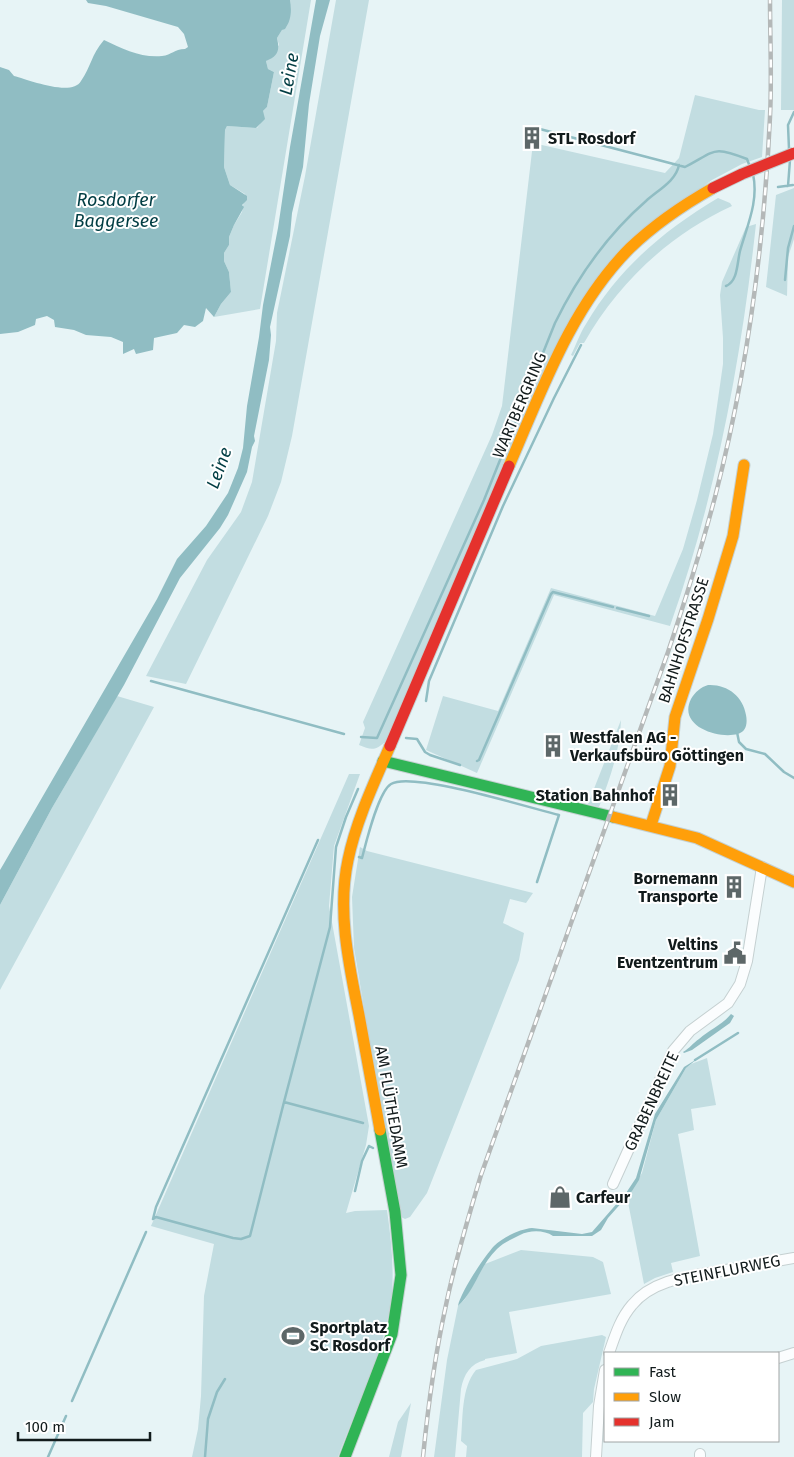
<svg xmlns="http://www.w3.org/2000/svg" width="794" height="1457" viewBox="0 0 794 1457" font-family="'Fira Sans',sans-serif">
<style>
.green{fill:#c2dde1}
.water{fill:#90bdc3}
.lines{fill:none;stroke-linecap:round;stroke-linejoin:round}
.stream{stroke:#90bdc3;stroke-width:2.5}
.street-casing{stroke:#c5d0d1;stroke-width:12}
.fast-casing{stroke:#c5d0d1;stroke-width:13}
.slow-casing{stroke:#c5d0d1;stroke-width:13}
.jam-casing{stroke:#c5d0d1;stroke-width:13}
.street{stroke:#fbfdfe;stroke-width:10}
.fast{stroke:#30b455;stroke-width:11}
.slow{stroke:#ff9f0a;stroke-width:11}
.jam{stroke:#e5322d;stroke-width:11}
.rail-casing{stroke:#b4b8b8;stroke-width:4.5}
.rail{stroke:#fff;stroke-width:2.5;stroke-dasharray:8;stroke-linecap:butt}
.jam-bridge-casing{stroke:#c5d0d1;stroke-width:13;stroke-linecap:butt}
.jam-bridge{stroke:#e5322d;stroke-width:11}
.labels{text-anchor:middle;stroke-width:4;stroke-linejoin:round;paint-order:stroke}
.poi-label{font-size:16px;font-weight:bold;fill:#121b1c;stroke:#fff;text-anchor:start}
.street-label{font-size:16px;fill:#121b1c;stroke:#fff}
.water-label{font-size:18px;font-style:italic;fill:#013d43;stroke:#fff}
</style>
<rect width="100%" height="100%" fill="#e7f4f6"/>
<path class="green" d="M 290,0 L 311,0 L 260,309 L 214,317 L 221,304 L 231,292 L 229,272 L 224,261 L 224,253 L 229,245 L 229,237 L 234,225 L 242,212 L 245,194 L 230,185 L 224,167 L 225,130 L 227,126 L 257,128 L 260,124 L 263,111 L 267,107 L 274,72 L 268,69 L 266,61 L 279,45 L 277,38 L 282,30 L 287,26 L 291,8 Z
M 336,0 L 369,0 L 292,436 L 281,482 L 268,516 L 186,684 L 146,676 L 207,560 L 241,512 L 252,482 L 276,341 L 277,313 L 305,176 Z
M 782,0 L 794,0 L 794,110 L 781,110 Z
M 695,95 L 759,110 L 765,110 L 762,157 L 742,164 L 712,180 L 690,196 L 595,283 L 385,742 C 375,751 371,750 359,745 L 365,728 L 363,722 L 492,435 L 502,406 L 533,143 L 665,173 L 679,158 Z
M 794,188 L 794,239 L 788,257 L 787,296 L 766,287 L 776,195 Z
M 718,198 L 730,203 L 732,206 C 669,235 618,283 584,343 L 580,343 L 573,356 L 571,355 C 576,345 580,333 586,324 C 619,268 663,231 718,198 Z
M 756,224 C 741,361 716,496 670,626 L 554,595 L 477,773 L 426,750 L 443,696 L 498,711 L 551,588 L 655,616 L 683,549 L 697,500 L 713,434 L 723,364 L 723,338 L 720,295 L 722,282 L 746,227 Z
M 117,696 L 154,707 L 0,990 L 0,905 L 52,808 Z
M 621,720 C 620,751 610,778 599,807 L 588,804 Z
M 349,774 L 360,774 L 334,846 L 329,906 L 369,1126 L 366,1145 L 346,1213 L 355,1211 L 387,1210 C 391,1238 394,1265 392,1294 C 386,1348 357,1406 338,1457 L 192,1457 L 198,1429 L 201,1396 L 204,1296 L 214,1244 L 151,1226 Z
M 360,847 L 367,851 L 533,893 L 526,903 L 510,899 L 503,923 L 524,933 L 519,960 L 427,1193 L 410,1217 L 405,1219 L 401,1217 L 398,1211 L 354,948 L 352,897 Z
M 707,1058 L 716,1105 L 691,1109 L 694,1130 L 678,1134 L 700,1256 L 671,1263 L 673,1272 L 655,1278 L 644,1284 L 627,1197 L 642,1173 L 656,1120 L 686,1068 L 691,1064 Z
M 521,1250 L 593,1257 L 603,1262 L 611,1294 L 509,1312 L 517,1353 L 485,1359 L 485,1360 C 470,1364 464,1374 461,1389 L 455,1457 L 434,1457 L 447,1360 L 458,1306 L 465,1299 L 485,1264 Z
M 602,1335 L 606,1337 L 594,1389 L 593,1402 L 583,1413 L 582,1457 L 466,1457 L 467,1446 L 461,1441 C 463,1418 461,1388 476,1370 L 517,1359 L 541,1346 Z
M 411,1403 L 401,1457 L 389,1457 L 398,1422 Z"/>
<path class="water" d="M 86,0 L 290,0 C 292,10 291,21 285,29 L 282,30 L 277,38 C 280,51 278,56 266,61 L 268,69 L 274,72 L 267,107 L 263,111 L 265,119 L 256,128 L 227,126 L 225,130 L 224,167 L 230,185 L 247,196 L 247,200 L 242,205 L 244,207 L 234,225 L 229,237 L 229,245 L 224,253 L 224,261 L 229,272 L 231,292 L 221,304 L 214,317 L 206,308 L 203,321 L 195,327 L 184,325 L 177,333 L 154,338 L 153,350 L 136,354 L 134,349 L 123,354 L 123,342 L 111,337 L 86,335 L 74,330 L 55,327 L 54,320 L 47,316 L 36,319 L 35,325 L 18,332 L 0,334 L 0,67 L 9,70 L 14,76 C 29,80 72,97 81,81 C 91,67 91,55 104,40 C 123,49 141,58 162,56 C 172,55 174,49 185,49 L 188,47 L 184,34 L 178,27 L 106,6 L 88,3 Z
M 316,0 L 330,0 L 320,36 L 309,104 L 303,167 L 292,213 L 290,236 L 270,327 L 271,335 L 269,360 L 254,436 L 255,441 L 252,447 L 247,472 L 228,515 L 220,528 L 180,578 L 124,685 L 52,808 L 0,905 L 0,870 L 3,865 L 157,599 L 177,559 L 206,526 L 228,493 L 238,468 L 243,448 L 247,406 L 259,337 L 263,305 L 278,228 L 290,147 Z
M 708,685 C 727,684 743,696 746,715 C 747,720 747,726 744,730 C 734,743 675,731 691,699 C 695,692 701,687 708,685 Z
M 731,1014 L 734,1016 L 730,1023 L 692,1050 L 684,1053 L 683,1052 C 690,1048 693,1043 699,1039 C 709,1030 722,1025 731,1014 Z
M 697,1059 L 686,1068 L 656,1120 L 639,1180 L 632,1191 L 608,1218 L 601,1230 L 592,1236 L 553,1236 C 544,1230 530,1230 520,1235 C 512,1239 503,1243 497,1249 C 480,1265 475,1291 458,1306 C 460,1293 484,1257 494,1246 C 503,1237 520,1229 532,1228 L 582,1234 L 592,1232 L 626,1193 L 636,1178 L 655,1114 L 684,1067 Z"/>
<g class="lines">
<path class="stream" d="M 536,128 L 685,167 C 716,151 712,145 747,159 L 750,167
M 789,149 L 788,125 L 794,112
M 788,186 L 790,160
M 778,187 L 793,185
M 785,280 L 788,248 L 794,226
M 726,286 C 738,281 737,263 740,251 C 747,226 759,201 753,174
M 617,608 L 649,616
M 151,681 L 344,734
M 426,701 L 429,681 L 503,506 L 554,398 L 581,345
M 737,732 L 739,742 L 746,749 L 765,754 L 784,772 L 794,778
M 361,737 L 377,738 L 484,500 L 555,323 C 578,276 607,235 646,201 C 658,190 676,181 679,165
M 406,738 L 417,739 L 425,752 L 430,755 L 460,765
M 477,761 L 479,760 L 551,594 L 553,592 L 613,607
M 318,840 L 156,1207 L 153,1219 L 156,1217 L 233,1238 L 241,1239 L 250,1236 L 284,1102 L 363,1123
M 359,857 L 362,858 C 366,843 378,792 391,784 C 412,771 530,808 559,815 L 537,882
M 695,1060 L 738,1033
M 284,1102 L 330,927 L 336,847 L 346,817 L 358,789
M 355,1191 L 362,1161 L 369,1146 L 373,1148
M 72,1401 L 146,1232
M 48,1457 L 66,1416
M 205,1457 L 208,1419 L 217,1392 L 225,1379"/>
<defs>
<path id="street" d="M 613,1184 L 673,1051 L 690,1031 L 728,1003 L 740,984 L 747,961 L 762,867
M 609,1353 C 615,1336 620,1319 632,1305 C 654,1278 694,1276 726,1270 C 749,1266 771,1262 794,1258
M 778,1358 L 794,1353
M 596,1457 L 599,1406 L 605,1370
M 700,1457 L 700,1454"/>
<path id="fast" d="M 383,761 L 613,817
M 345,1457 L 392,1334 L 401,1275 L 395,1212 L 380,1130"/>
<path id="slow" d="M 509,466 C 542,390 571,307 630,248 C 655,224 683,205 713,188
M 613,817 L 697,838 L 794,882
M 651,825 L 670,766 L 675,717 L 708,619 L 733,536 L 744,465
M 380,1130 C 373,1092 366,1053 359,1015 C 349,965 337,911 348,860 C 356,821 374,783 390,746"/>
<path id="jam" d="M 390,746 L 509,466"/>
</defs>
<use href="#street" class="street-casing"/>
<use href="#fast" class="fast-casing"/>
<use href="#slow" class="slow-casing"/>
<use href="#jam" class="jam-casing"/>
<use href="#street" class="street"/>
<use href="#fast" class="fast"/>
<use href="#slow" class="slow"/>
<use href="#jam" class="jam"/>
<defs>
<path id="rail" d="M 423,1457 C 428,1406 435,1355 446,1305 C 455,1261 468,1218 481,1175 L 668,652 C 685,601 701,550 715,497 C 747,373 764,245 770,117 C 772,78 770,39 770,0"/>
</defs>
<use href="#rail" class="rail-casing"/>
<use href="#rail" class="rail"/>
<defs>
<path id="jam-bridge" d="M 713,188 L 742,174 L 794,153"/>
</defs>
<use href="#jam-bridge" class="jam-bridge-casing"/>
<use href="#jam-bridge" class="jam-bridge"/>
</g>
<defs>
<symbol id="building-bare" viewBox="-9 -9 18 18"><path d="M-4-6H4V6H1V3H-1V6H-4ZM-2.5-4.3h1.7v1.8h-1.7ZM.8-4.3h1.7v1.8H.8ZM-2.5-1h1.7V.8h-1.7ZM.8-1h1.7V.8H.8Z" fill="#5d6768" stroke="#fff" stroke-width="2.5" paint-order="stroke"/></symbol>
<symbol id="civic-bare" viewBox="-9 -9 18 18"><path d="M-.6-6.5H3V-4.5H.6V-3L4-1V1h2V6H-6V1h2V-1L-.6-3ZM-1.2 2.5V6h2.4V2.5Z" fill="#5d6768" stroke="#fff" stroke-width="2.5" paint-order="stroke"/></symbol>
<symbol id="shop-bare" viewBox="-9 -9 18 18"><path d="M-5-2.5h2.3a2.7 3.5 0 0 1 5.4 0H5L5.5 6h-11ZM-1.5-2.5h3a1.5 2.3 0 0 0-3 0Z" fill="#5d6768" stroke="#fff" stroke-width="2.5" paint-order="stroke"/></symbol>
<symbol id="stadium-bare" viewBox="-9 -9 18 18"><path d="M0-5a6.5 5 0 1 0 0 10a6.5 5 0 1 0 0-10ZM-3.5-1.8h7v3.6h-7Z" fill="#5d6768" stroke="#fff" stroke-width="2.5" paint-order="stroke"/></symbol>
</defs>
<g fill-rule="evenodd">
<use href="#building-bare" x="516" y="122" width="32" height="32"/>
<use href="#building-bare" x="537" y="730" width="32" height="32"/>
<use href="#building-bare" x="654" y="779" width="32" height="32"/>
<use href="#building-bare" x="718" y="871" width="32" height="32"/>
<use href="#civic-bare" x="719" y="937" width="32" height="32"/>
<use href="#shop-bare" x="544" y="1181" width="32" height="32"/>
<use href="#stadium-bare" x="277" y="1320" width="32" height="32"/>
</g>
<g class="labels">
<g class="poi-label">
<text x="548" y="144">STL Rosdorf</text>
<text x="570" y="743">Westfalen AG -<tspan x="570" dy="18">Verkaufsbüro Göttingen</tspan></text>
<text x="654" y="801" text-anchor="end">Station Bahnhof</text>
<text x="718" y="884" text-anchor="end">Bornemann<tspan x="718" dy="18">Transporte</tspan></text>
<text x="718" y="950" text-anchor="end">Veltins<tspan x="718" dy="18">Eventzentrum</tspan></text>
<text x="576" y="1203">Carfeur</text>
<text x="310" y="1333">Sportplatz<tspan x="310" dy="18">SC Rosdorf</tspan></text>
</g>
<g class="street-label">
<text transform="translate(519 405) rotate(-67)" y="6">WARTBERGRING</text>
<text transform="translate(683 640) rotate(-72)" y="6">BAHNHOFSTRASSE</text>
<text transform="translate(651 1101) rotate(-65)" y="6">GRABENBREITE</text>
<text transform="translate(392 1107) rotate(80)" y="6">AM FLÜTHEDAMM</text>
<text transform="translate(727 1270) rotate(-11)" y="6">STEINFLURWEG</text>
</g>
<g class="water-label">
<text transform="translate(289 74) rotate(-80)" y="6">Leine</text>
<text x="116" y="206">Rosdorfer<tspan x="116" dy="21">Baggersee</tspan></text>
<text transform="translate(219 468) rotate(-70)" y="6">Leine</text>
</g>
</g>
<rect x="604" y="1352" width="175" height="90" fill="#ffffff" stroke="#a0a4a4"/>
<rect x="614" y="1368" width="25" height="8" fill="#30b455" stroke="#a0a4a4"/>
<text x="649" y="1377" font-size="15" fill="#121b1c">Fast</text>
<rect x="614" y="1393" width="25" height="8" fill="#ff9f0a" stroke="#a0a4a4"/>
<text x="649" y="1402" font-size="15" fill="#121b1c">Slow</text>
<rect x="614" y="1418" width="25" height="8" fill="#e5322d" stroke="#a0a4a4"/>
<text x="649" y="1427" font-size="15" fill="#121b1c">Jam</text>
<path d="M18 1432v8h132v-8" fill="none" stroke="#121b1c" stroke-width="2.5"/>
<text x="25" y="1432" font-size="15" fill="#121b1c" stroke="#ffffff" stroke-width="4" paint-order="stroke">100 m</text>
</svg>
